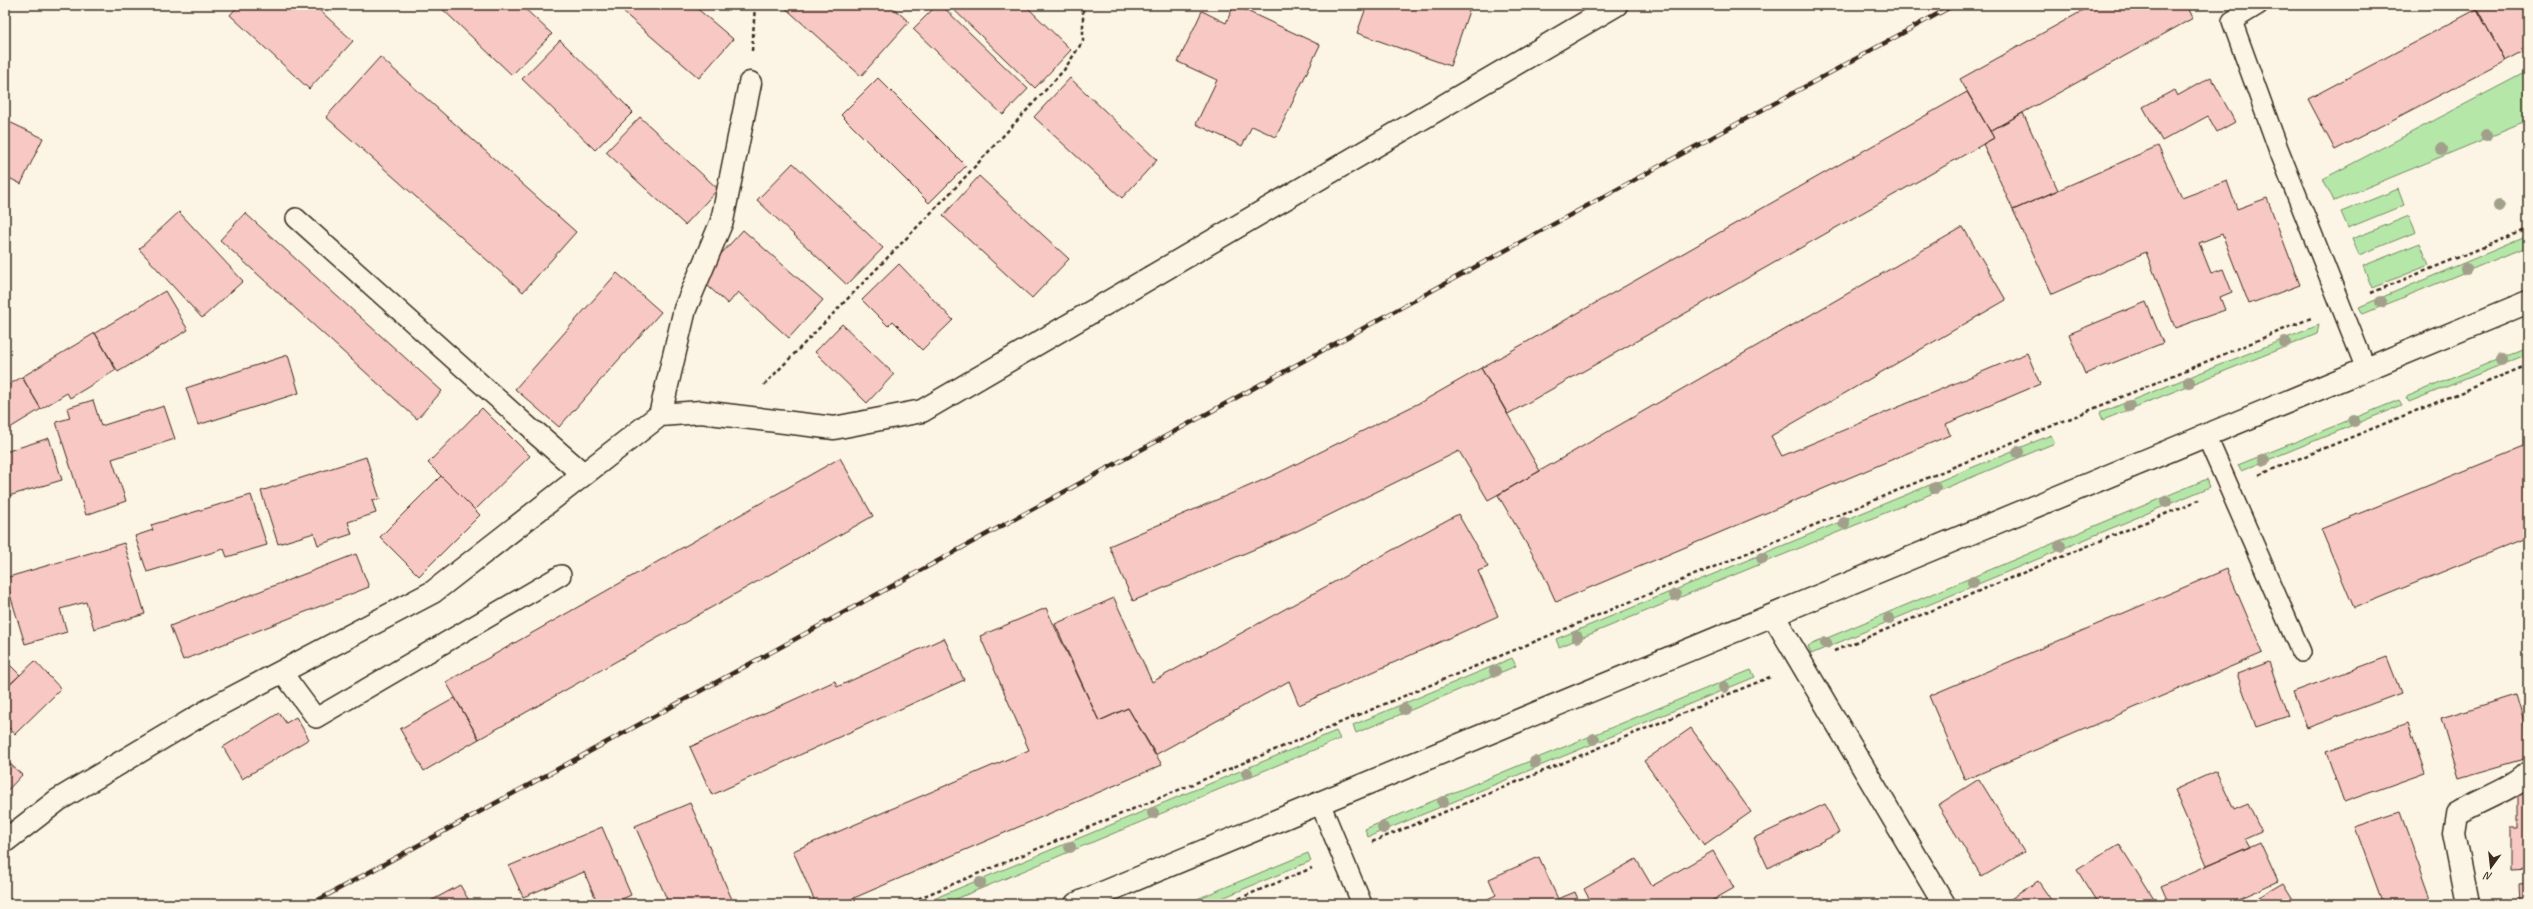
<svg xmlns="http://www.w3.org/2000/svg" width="2533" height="909" viewBox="0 0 2533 909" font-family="Caveat,sans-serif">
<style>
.green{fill:#b4e7a8;stroke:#788863}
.building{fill:#f8c8c5;stroke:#3b2a1e}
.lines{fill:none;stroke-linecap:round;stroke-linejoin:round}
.lane-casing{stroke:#3b2a1e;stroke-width:22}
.street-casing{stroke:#3b2a1e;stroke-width:25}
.secondary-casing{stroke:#3b2a1e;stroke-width:25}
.path{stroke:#3b2a1e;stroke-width:2.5;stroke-dasharray:4 3;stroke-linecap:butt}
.lane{stroke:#fcf5e5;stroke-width:19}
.street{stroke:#fcf5e5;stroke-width:22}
.secondary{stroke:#fcf5e5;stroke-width:22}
.rail-casing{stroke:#3b2a1e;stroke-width:4.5}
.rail{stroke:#fcf5e5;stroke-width:3;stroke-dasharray:9;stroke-linecap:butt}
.tree{fill:#a29f8a}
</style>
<rect width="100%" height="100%" fill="#fcf5e5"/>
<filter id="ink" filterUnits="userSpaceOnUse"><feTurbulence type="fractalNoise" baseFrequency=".025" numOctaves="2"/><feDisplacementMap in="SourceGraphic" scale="8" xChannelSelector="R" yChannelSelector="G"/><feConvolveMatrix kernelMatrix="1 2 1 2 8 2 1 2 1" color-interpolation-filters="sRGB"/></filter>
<g filter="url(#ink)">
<path class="green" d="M 2528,71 L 2528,121 L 2334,201 L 2323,179 Z
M 2398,189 L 2404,205 L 2348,228 L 2341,212 Z
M 2409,216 L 2416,232 L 2359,255 L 2352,239 Z
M 2528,236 L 2528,246 L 2363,314 L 2359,307 Z
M 2420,243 L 2429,265 L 2372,288 L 2363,266 Z
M 2319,325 L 2317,334 L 2103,420 L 2100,413 Z
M 2528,347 L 2528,354 L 2409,402 L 2406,397 Z
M 2399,400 L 2402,405 L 2241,471 L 2238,465 Z
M 2051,435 L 2055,443 L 1559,647 L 1556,639 Z
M 2207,479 L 2210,487 L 1811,654 L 1808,646 Z
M 1512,658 L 1516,666 L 1356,733 L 1353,725 Z
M 1751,670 L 1755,677 L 1368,837 L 1365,829 Z
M 1336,731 L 1340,739 L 944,904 L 921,904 Z
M 1308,853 L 1311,861 L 1208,904 L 1185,904 Z"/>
<path class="building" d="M 239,5 L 314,5 L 353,41 L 309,89 L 230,15 Z
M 438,5 L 521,5 L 552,34 L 512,75 Z
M 615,5 L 693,5 L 733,39 L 699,78 Z
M 782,5 L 890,5 L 909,22 L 861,76 Z
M 937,5 L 941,5 L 1028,89 L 1003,115 L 913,29 Z
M 949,5 L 1025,5 L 1071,50 L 1035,88 Z
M 1234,5 L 1320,45 L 1276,137 L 1252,126 L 1242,146 L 1196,124 L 1217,80 L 1178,62 L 1202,11 L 1226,23 Z
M 1367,5 L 1471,5 L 1450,66 L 1357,33 Z
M 2093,5 L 2187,5 L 2193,18 L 1990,131 L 1960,79 Z
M 2475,5 L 2528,5 L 2528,49 L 2505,61 Z
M 2477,9 L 2505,61 L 2335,150 L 2308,99 Z
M 560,40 L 633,112 L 595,150 L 522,79 Z
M 380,57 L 576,232 L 523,292 L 326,117 Z
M 2211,77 L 2235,122 L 2217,132 L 2208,116 L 2162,141 L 2143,107 L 2174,90 L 2177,96 Z
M 878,78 L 966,166 L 929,203 L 841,115 Z
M 1070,78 L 1157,160 L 1122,198 L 1034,117 Z
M 1967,92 L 1994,138 L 1508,414 L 1481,368 Z
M 2023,113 L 2058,190 L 2013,210 L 1983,144 L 1994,138 L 1990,131 Z
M 640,117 L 718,189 L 685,225 L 606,152 Z
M 5,120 L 43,138 L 21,184 L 5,176 Z
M 2158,146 L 2182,198 L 2227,181 L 2237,209 L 2267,198 L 2300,285 L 2249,304 L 2222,234 L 2199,243 L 2211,273 L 2223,269 L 2232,292 L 2220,297 L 2225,310 L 2175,328 L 2146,252 L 2052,294 L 2013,210 Z
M 793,163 L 883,248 L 847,285 L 757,200 Z
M 979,176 L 1069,259 L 1032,298 L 943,216 Z
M 179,212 L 243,281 L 202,318 L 139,249 Z
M 245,213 L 442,391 L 417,419 L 220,240 Z
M 1963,227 L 2006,300 L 1771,436 L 1782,456 L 2027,353 L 2040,384 L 1946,424 L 1950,435 L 1556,602 L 1540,567 L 1498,495 Z
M 743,230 L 823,300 L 789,338 L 738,292 L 728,304 L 699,278 Z
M 899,264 L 953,320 L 922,350 L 893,321 L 888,326 L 862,300 Z
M 617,273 L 661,312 L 559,427 L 515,389 Z
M 165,291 L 188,330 L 118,372 L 95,333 Z
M 2146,302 L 2163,343 L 2085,374 L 2069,334 Z
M 842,324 L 894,374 L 867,403 L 815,352 Z
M 95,333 L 116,370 L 70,398 L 67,393 L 41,409 L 22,377 Z
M 288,355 L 299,393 L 198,425 L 186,388 Z
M 1481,368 L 1540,471 L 1488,500 L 1459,451 L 1297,531 L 1133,601 L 1109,546 L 1270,477 L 1423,401 Z
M 22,377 L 41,409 L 5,431 L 5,387 Z
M 93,400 L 101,426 L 164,406 L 175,439 L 112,459 L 126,501 L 86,515 L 56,422 L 70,418 L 67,408 Z
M 482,408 L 530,456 L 475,510 L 428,463 Z
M 49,438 L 62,480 L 5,497 L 5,452 Z
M 2528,445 L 2528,537 L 2354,608 L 2321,529 Z
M 366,457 L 380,499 L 372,500 L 376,513 L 348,522 L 352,534 L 318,545 L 314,533 L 278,544 L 261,491 Z
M 840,458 L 873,516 L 479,739 L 446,682 Z
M 441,476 L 480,515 L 419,576 L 380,537 Z
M 251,495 L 267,545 L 227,557 L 224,549 L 147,572 L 135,536 L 153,530 L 151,525 Z
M 1458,514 L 1488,567 L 1478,571 L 1498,616 L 1299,705 L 1289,681 L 1155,755 L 1128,708 L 1099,721 L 1055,624 L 1114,598 L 1152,682 Z
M 124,543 L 145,614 L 94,629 L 86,602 L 60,609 L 67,632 L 25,644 L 5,578 Z
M 356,554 L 369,587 L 183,660 L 170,626 Z
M 2227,569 L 2263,653 L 1965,780 L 1929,696 Z
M 1046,608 L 1099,721 L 1128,708 L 1162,765 L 840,904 L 816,904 L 793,851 L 1029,750 L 980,636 Z
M 944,638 L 964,680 L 712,795 L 690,747 L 835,681 L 837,687 Z
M 2387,657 L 2401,693 L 2307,728 L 2293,692 Z
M 5,660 L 20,675 L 5,689 Z
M 35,661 L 61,689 L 15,734 L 5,724 L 5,689 Z
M 2269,662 L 2288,716 L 2256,727 L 2237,674 Z
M 2516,695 L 2528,736 L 2528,758 L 2459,778 L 2441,718 Z
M 455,698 L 479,739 L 424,771 L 400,729 Z
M 279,713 L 286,723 L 296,717 L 309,739 L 242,779 L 223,747 Z
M 2408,723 L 2425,773 L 2344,802 L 2326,752 Z
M 1691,728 L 1751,812 L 1704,845 L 1644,761 Z
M 5,759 L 22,775 L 5,793 Z
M 2216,771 L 2234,810 L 2248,804 L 2261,831 L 2245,838 L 2250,847 L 2207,865 L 2174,790 Z
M 1979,779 L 2024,852 L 1982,877 L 1938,805 Z
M 2518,790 L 2528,790 L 2528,869 L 2510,870 L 2510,828 L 2518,828 Z
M 690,803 L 734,904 L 669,904 L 635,826 Z
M 1825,804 L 1839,833 L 1768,868 L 1754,838 Z
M 2400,812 L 2433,904 L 2383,904 L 2355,827 Z
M 602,827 L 631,895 L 611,904 L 598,904 L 584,872 L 523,897 L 509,866 Z
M 2260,842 L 2278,881 L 2227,904 L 2169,904 L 2161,886 Z
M 2119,844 L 2157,904 L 2098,904 L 2077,870 Z
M 1713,851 L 1734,888 L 1706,904 L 1592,904 L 1584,889 L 1636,859 L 1652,886 Z
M 1539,857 L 1558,899 L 1575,892 L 1580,904 L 1477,904 L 1496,895 L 1489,879 Z
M 2038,881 L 2054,904 L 2003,904 Z
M 2283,883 L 2296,904 L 2247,904 Z
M 2528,883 L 2528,904 L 2520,904 L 2519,884 Z
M 460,885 L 471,904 L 425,904 Z"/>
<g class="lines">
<defs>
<path id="lane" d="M 2258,5 L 2232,21 L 2278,148 L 2366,369
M 296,218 L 536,433
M 2206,435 L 2301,652
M 282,672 L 316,718 L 561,575
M 1320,803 L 1362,904"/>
<path id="street" d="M 660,415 L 685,309 L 722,221 L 750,83
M 536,433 L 583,474
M 5,841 L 58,800 L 209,710 L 433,592 L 660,415 L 701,412 L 834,428 L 922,411 L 1616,5
M 2468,904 L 2454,833 L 2457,814 C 2478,800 2512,790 2528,773"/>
<path id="secondary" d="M 1773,615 L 1944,904
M 1076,904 L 2528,302"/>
</defs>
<use href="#lane" class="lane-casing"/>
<use href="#street" class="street-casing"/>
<use href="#secondary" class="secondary-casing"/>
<path class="path" d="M 752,51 L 755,5
M 2371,293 L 2528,229
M 764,385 L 955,188 L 1064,70 L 1083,41 L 1083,5
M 2259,475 L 2528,365
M 1834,651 L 2199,500
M 1372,842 L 1770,677
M 905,904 L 2311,318
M 1226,904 L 1312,868"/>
<use href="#lane" class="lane"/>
<use href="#street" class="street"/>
<use href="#secondary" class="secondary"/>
<defs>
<path id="rail" d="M 311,904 L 1954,5"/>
</defs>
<use href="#rail" class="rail-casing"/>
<use href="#rail" class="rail"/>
</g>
<g class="tree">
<circle cx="2487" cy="135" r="6"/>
<circle cx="2442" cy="149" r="6"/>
<circle cx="2499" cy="206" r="6"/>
<circle cx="2466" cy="269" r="6"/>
<circle cx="2381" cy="302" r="6"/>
<circle cx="2285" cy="342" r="6"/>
<circle cx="2501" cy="360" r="6"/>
<circle cx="2189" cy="382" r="6"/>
<circle cx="2129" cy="406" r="6"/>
<circle cx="2354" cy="421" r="6"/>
<circle cx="2018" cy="452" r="6"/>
<circle cx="2264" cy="460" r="6"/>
<circle cx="1935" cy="488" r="6"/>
<circle cx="2166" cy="502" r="6"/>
<circle cx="1844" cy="523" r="6"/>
<circle cx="2060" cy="546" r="6"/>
<circle cx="1762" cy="558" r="6"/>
<circle cx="1973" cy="582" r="6"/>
<circle cx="1675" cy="595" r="6"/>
<circle cx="1889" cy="619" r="6"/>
<circle cx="1577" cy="637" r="6"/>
<circle cx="1826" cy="643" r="6"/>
<circle cx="1495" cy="671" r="6"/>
<circle cx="1724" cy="687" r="6"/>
<circle cx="1404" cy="709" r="6"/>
<circle cx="1594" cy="739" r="6"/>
<circle cx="1535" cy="762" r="6"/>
<circle cx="1247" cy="773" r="6"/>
<circle cx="1443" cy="802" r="6"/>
<circle cx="1153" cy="813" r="6"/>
<circle cx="1383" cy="828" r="6"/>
<circle cx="1070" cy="847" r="6"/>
<circle cx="980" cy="883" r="6"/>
</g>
</g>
<rect width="2533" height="909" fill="none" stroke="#fcf5e5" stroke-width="20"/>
<rect x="10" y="10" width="2513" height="889" fill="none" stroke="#3b2a1e" stroke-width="1.5" filter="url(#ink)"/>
<g transform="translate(2491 867) rotate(195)" stroke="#fcf5e5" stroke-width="3" paint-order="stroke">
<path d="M0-3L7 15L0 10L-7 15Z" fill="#3b2a1e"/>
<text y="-6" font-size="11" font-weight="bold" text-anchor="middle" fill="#3b2a1e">N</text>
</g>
</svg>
